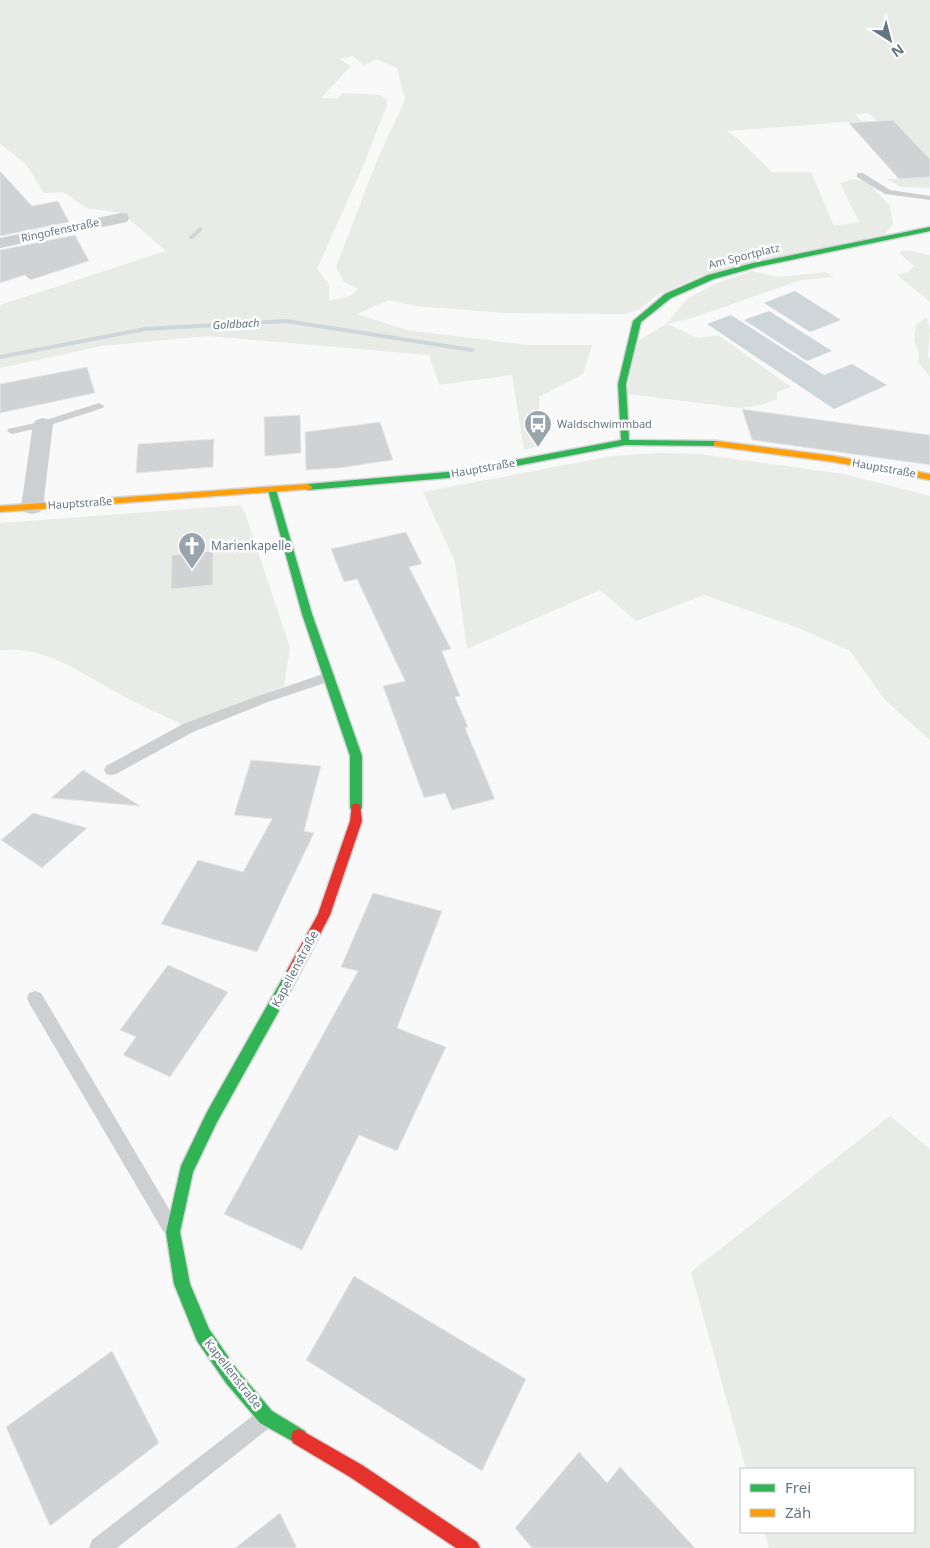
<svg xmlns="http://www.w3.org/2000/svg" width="930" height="1548" viewBox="0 0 930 1548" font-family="'Noto Sans',sans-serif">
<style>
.green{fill:#e8ebe6;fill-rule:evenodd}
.water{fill:#ced6d9}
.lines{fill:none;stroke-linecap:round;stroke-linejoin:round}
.stream{fill:#ced6d9;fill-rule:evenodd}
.building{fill:#d0d2d3;stroke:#e8e8e8}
.fast-casing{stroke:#d5d6d7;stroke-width:3}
.slow-casing{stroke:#d5d6d7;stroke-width:3}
.jam-casing{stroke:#d5d6d7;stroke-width:3}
.lane{fill:#cecfd0;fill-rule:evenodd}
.street{fill:#cecfd0;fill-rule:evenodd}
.fast{fill:#30b455;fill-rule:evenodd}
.slow{fill:#ff9f0a;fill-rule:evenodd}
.jam{fill:#e5322d;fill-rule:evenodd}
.labels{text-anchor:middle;stroke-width:5;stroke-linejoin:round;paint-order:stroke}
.far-street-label{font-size:11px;fill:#657683;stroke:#fff}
.far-water-label{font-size:11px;font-style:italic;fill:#60757c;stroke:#fff}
.far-poi-label{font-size:11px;fill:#657683;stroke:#fff;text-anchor:start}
.poi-label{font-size:12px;fill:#657683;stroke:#fff;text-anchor:start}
.street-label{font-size:12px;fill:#657683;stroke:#fff}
</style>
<rect width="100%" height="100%" fill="#f9f9f9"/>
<path class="green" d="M 0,0 L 930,0 L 930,159 L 893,120 L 877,121 L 869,113 L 855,114 L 862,122 C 848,123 838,121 824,124 L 727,131 L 737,138 L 772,172 L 811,172 L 834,226 L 859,222 L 840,183 L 853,179 L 868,182 L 890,206 L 893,224 L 885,234 L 704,275 L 659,294 L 639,310 L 623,314 L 505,313 L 415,306 L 389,300 L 357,314 L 407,330 L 528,345 L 592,345 L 583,374 L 539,397 L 539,446 L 524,450 L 512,375 L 439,385 L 429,355 L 208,336 L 102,346 L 0,368 L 0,305 L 166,251 L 122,213 L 86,208 L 63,192 L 44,193 L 25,163 L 0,144 ZM 353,56 L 364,66 L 376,59 L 397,68 L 405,100 L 376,163 L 336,267 L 343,281 L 358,289 L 350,296 L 329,301 L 329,284 L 317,269 L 364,164 L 387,105 L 386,99 L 380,95 L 342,93 L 338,99 L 321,98 L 351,66 L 339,59 Z
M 930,177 L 930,188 L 901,187 L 886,179 Z
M 911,251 L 930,255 L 930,302 L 897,275 L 908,272 L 914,266 L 899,253 L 901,251 Z
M 752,271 L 777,277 L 826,272 L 834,277 L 801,280 L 695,317 L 667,324 L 698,338 L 718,335 L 791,387 L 777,392 L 777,399 L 762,405 L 739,408 L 627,394 L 636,342 L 666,324 L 688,298 L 717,283 Z
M 927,317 L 930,330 L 928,356 L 930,358 L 930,377 L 918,362 L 919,354 L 914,341 L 916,324 Z
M 658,453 L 699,454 L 844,474 L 930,496 L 930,740 L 885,700 L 850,651 L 799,628 L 704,595 L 636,621 L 600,590 L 467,649 L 455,562 L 423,492 L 612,456 Z
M 241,505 L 246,516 L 290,648 L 284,686 L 184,725 C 163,715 141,706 121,695 C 83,674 45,645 0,650 L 0,523 Z
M 890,1116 L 930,1149 L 930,1548 L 769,1548 L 764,1532 L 914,1532 L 914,1469 L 746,1469 L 691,1272 Z"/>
<path class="water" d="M 795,291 L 841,320 L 810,332 L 764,303 Z
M 769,311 L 832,351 L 807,361 L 744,320 Z
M 731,315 L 824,375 L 852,364 L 887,385 L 834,409 L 707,324 Z"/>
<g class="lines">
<path class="stream" d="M 200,227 L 202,228 L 202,230 L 193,239 L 189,239 L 189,237 Z
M 286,319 L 472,348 L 475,350 L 472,352 L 286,323 L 145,331 L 0,359 L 0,355 L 145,327 Z"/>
</g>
<path class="building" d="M 893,120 L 930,159 L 930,177 L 899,179 L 849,123 Z
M 0,171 L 32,206 L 58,201 L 69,222 L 0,236 Z
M 75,235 L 89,261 L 30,280 L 25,275 L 0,283 L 0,250 Z
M 87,367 L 95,393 L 0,413 L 0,384 Z
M 742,409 L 930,435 L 930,465 L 752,440 Z
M 300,415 L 301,453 L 265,456 L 264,417 Z
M 380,422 L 393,460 L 339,468 L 306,470 L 305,432 Z
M 214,439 L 213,467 L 136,473 L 138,444 Z
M 406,532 L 422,564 L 409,567 L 451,649 L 442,651 L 460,696 L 455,697 L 468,727 L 465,728 L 495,799 L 452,810 L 445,793 L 424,798 L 383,686 L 405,681 L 357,579 L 344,582 L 331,549 Z
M 213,551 L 213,585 L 171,589 L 172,555 Z
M 251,760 L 321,766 L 304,831 L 314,833 L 257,952 L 161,924 L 198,860 L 243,872 L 272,819 L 234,815 Z
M 83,770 L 140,806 L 51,798 Z
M 33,813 L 87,828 L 42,868 L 1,840 Z
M 373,893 L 442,911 L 397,1028 L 446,1047 L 397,1151 L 359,1135 L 302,1250 L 224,1214 L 358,971 L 341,967 Z
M 168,965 L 228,992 L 170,1077 L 123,1055 L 136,1037 L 120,1030 Z
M 354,1276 L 526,1379 L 482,1471 L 306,1360 Z
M 112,1351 L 159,1443 L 50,1526 L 6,1427 Z
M 579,1452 L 607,1483 L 620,1467 L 695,1548 L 532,1548 L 515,1528 Z
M 280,1513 L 297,1548 L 235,1548 Z"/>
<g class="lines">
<defs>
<path id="fast" d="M 930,227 L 930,231 L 757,267 L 714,279 L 671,298 L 641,322 L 626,384 L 629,440 L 717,441 L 720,442 L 720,446 L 625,445 L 459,477 L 308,490 L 304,487 L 308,484 L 459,471 L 621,440 L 618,384 L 633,321 L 665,294 L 708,275 L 753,263 Z
M 272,487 L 276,490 L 312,614 L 362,756 L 362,808 L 360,811 L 352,811 L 350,808 L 350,756 L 302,614 L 268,490 Z
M 290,972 L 295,974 L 296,978 L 295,982 L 217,1122 L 193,1172 L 180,1232 L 190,1284 L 209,1329 L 238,1371 L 272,1411 L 305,1431 L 307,1437 L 305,1443 L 299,1445 L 260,1423 L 226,1383 L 197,1341 L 174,1284 L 166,1232 L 181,1166 L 207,1112 L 285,974 Z"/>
<path id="slow" d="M 717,441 L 834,456 L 930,474 L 930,480 L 834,462 L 714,446 L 714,442 Z
M 308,484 L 312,487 L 311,489 L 0,512 L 0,506 Z"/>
<path id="jam" d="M 356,803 L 360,805 L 362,821 L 330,915 L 295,982 L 290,984 L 285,982 L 284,978 L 285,974 L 318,914 L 350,821 L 352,805 Z
M 299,1429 L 362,1465 L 477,1542 L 480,1548 L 456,1548 L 350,1477 L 293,1443 L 291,1437 L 293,1431 Z"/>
</defs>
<use href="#fast" class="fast-casing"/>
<use href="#slow" class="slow-casing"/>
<use href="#jam" class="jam-casing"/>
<path class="lane" d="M 857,173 L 863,173 L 890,190 L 930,196 L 930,200 L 885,194 L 857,177 Z
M 99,403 L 104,406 L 103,408 L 47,426 L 12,434 L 7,431 L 8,429 L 40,422 Z
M 329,672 L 334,674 L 335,677 L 334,680 L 268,702 L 193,732 L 116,774 L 111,775 L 106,774 L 104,770 L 106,766 L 183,724 L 258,696 Z
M 35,991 L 41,993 L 175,1219 L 178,1225 L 175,1231 L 169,1234 L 163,1231 L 29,1003 L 27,998 L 29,993 Z
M 266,1408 L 273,1411 L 276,1418 L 273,1425 L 117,1548 L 89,1548 L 92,1540 L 259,1411 Z"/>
<path class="street" d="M 121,213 L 127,214 L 129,218 L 127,222 L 0,248 L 0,238 Z
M 43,418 L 50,420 L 53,424 L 43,507 L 40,512 L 32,514 L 24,512 L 21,507 L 33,424 L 36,420 Z"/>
<use href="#fast" class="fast"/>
<use href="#slow" class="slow"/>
<use href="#jam" class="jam"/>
</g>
<defs>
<symbol id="bus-pin" viewBox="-11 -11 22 30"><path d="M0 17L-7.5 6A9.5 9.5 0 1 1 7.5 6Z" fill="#99a4ac" stroke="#fff"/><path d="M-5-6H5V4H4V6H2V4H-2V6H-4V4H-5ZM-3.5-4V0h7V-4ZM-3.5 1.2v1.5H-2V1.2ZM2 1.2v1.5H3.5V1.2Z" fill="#fff"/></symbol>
<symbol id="church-pin" viewBox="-11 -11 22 30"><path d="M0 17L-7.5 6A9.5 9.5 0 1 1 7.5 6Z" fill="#99a4ac" stroke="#fff"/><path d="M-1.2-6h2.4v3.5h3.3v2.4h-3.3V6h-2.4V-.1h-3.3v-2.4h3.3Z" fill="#fff"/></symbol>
</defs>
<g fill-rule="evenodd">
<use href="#bus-pin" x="522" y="408" width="32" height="43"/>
<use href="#church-pin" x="176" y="530" width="32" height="43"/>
</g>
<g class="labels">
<g class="far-street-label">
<text transform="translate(60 230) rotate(-12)" y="4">Ringofenstraße</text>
<text transform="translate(744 256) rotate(-14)" y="4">Am Sportplatz</text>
<text transform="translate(483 468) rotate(-10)" y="4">Hauptstraße</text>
<text transform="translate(884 468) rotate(10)" y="4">Hauptstraße</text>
<text transform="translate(80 503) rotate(-4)" y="4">Hauptstraße</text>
</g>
<g class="far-water-label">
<text transform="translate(236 324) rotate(-3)" y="4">Goldbach</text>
</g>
<g class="far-poi-label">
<text x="557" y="428">Waldschwimmbad</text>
</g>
<g class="poi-label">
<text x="211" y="550">Marienkapelle</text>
</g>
<g class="street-label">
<text transform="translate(295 969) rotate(-62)" y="4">Kapellenstraße</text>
<text transform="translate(233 1374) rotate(52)" y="4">Kapellenstraße</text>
</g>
</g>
<rect x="740" y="1468" width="175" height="65" fill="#ffffff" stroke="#c1c8cd"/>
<rect x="750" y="1484" width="25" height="8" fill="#30b455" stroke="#c1c8cd"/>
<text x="785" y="1493" font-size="15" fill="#657683">Frei</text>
<rect x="750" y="1509" width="25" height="8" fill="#ff9f0a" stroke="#c1c8cd"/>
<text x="785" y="1518" font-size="15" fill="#657683">Zäh</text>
<g transform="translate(890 40) rotate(144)" stroke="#ffffff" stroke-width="4" paint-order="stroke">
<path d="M0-4L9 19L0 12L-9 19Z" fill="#657683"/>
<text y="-8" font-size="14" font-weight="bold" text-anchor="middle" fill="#657683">N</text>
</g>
</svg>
